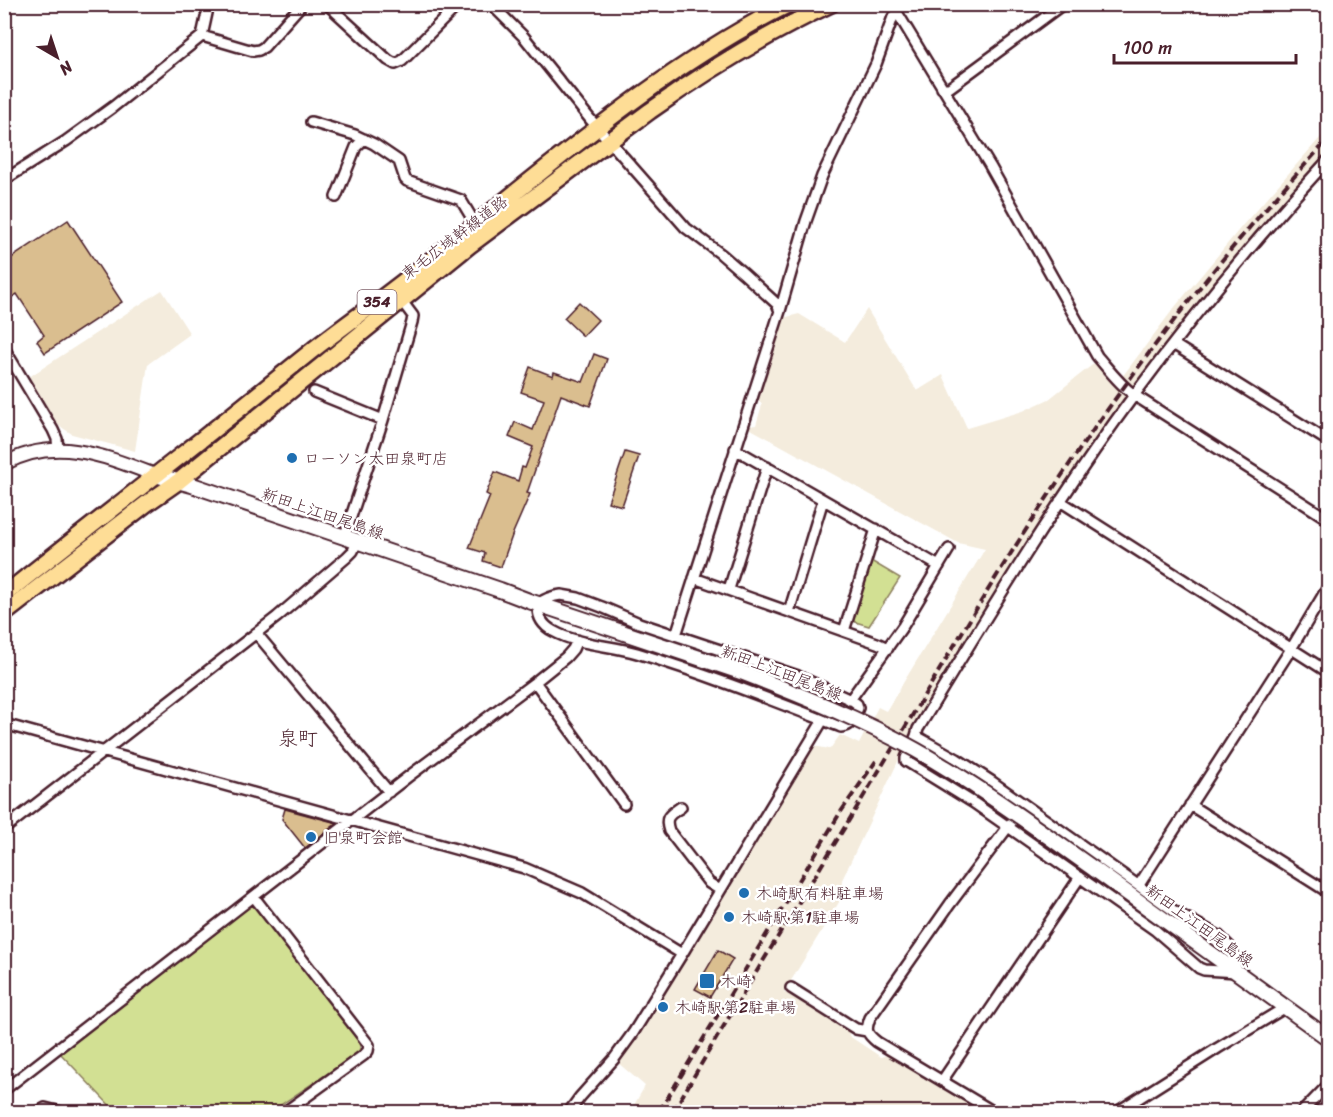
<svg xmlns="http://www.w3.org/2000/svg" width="1333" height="1117" viewBox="0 0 1333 1117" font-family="Sriracha,'Klee One',sans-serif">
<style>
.built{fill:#f4ecdd}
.green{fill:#d2e093;stroke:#8e805f;stroke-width:1.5}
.building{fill:#dabe8f;stroke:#4a1f2b;stroke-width:1.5}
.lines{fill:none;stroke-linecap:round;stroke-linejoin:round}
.minor-casing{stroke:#4a1f2b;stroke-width:14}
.tertiary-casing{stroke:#4a1f2b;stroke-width:16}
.secondary-casing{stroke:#4a1f2b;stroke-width:18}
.trunk-casing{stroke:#4a1f2b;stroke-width:20}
.minor{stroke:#fff;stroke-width:9}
.tertiary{stroke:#fff;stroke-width:12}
.secondary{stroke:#fff;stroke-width:14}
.trunk{stroke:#fedd96;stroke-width:15}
.rail{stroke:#4a1f2b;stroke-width:4;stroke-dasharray:9 4.5;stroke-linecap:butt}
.secondary-bridge-casing{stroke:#4a1f2b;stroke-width:18;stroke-linecap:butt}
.secondary-bridge{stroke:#fff;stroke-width:14}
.poi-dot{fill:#1f6fb2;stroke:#fff;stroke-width:2}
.labels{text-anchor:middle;stroke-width:5;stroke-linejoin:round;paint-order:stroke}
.shield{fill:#fff;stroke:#80626b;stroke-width:1.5}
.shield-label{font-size:15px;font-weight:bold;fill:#4a1f2b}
.street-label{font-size:16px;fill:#4a1f2b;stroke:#fff}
.poi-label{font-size:16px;fill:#4a1f2b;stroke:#fff;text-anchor:start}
.quarter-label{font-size:20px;fill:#4a1f2b;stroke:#fff}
</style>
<rect width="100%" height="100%" fill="#fff"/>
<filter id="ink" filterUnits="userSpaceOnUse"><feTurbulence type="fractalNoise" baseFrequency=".0167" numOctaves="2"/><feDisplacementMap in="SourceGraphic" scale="12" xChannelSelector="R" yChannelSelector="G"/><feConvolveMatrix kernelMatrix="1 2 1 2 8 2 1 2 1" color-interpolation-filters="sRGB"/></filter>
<g filter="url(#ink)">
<path class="built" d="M 1328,129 L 1328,153 L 1254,236 L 1135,387 L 1131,387 L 1122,380 L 1122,377 L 1174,308 L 1214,260 L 1242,226 Z
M 162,290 L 190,334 L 148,364 L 135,451 L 72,434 L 58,425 L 29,377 Z
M 867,309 L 917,391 L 943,375 L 967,428 L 1023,411 L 1049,399 L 1096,362 L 1106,378 L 1126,394 L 1127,398 L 1053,501 L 920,715 L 842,880 L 841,899 L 784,992 L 848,1029 L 849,1036 L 881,1057 L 891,1054 L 988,1112 L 630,1112 L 645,1086 L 617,1062 L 634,1038 L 707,921 L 813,746 L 830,749 L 840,735 L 859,744 L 878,707 L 886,711 L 985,549 L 958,543 L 749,428 L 749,426 L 756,425 L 762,405 L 757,397 L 783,318 L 799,314 L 845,342 Z"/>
<path class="green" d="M 871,561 L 900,578 L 869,626 L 852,621 Z
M 254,903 L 361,1042 L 359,1052 L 270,1112 L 116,1112 L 60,1053 Z"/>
<path class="building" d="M 68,220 L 122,302 L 45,353 L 37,341 L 44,335 L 17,294 L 9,299 L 4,292 L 4,263 Z
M 579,302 L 598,320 L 583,336 L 564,318 Z
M 594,354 L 607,359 L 590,406 L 561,395 L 527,493 L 530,494 L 513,533 L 501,567 L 483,561 L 485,553 L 469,548 L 490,496 L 486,494 L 495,472 L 518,481 L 522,467 L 525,468 L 533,447 L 509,437 L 515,422 L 533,430 L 544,400 L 521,392 L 530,367 L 553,376 L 554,372 L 583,382 Z
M 625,452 L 639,456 L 622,506 L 608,502 Z
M 285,809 L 337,823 L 305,848 L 282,819 Z
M 718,950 L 733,959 L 710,997 L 695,989 Z"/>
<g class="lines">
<defs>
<path id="minor" d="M 327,4 L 388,60 L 395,64 L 402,61 L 459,4
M 491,4 L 524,37 L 590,119 L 686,228 L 721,254 L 744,274 L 777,304 L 780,311
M 892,4 L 990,166 L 1097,356 C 1109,370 1119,384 1134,395 L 1328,519
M 202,36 L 253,51 L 259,50 L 264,47 L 302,4
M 942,88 L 949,88 L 1063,4
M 311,122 L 355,135 L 374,144 L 399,161 L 405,179 L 407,181 L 461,200 L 476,225
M 4,180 L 66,141 L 113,107 L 202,36 L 209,4
M 336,197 L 356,147 L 364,139
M 1173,344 L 1328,441
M 4,348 L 53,430 L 57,439 L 58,450
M 314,392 L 383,420
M 735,449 L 939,566
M 1060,501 L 1328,672
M 344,538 L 383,420 L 412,322 L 413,316 L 401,300
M 694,578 L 877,643 L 888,648
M 729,589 L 767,467
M 561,595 L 578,598 L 602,607 L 639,623 L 798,676 L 853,701 L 857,704 L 858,708 C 854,717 852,727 841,727 C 774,701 706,674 637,653 C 609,645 578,645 553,631 C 542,625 537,616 538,604 C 546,598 552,596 561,595 Z
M 789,612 L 823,500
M 844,631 L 876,529
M 256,633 L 389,792
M 676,635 L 780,311 L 806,221 L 822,176 L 876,64 L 893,17 L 898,14
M 535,682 L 624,804
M 850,700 L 903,626 L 949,549
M 4,724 L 524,868 L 582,893 L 682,954
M 916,736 L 957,759 L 991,781 L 1177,913 L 1219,936 L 1229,946 L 1233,954 L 1237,972 L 1204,970 L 1199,968 L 1155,930 L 974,803 L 906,761 L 906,758 L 916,736 L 918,729 C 987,616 1056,501 1135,394 C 1195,313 1260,234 1328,160
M 1190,805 L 1328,892
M 681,807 C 670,815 664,816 669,831 L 709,883 L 720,890
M 4,829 L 277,617 L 347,557 L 353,551 L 357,542
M 1139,885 L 1291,649 L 1328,587
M 254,897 L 369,1045 L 368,1051 L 364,1055 L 285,1112
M 791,988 L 856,1029 L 867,1031
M 942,1081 L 1080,877
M 4,1090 L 409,776 L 535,682 L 566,657 L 573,649 L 577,640
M 38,1112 L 45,1108 L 61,1112
M 569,1112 L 580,1097 L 614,1059 L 633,1033 L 682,954 L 823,720
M 994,1112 L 877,1042 C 867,1034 865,1031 870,1018 L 950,904 L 1020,811
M 1117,1112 L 1218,1048 L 1286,1007
M 1302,1112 L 1328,1085"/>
<path id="tertiary" d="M 4,464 C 55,435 105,456 155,475"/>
<path id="secondary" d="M 155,475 L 192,485 L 500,590 L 529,601 L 741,672
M 1094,869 L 1328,1038"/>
<path id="trunk" d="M 4,595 C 62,548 121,503 179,457 C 224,422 269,385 314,349 C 355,318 396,288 436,256 C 549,167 659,69 789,4
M 4,614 L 146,504 L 179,481 L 470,245 L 650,111 C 708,70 767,34 831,4"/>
</defs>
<use href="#minor" class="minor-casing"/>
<use href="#tertiary" class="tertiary-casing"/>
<use href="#secondary" class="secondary-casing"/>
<use href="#trunk" class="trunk-casing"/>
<use href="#minor" class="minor"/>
<use href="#tertiary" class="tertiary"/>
<use href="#secondary" class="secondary"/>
<use href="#trunk" class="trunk"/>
<path class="rail" d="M 659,1112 L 840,813 L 876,761
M 673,1112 C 738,1000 807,890 874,779 C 918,706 961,633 1006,561 C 1100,412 1207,268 1328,140"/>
<defs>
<path id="secondary-bridge" d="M 741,672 C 801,695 860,719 916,750 C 978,785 1036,828 1094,869"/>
</defs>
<use href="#secondary-bridge" class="secondary-bridge-casing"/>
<use href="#secondary-bridge" class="secondary-bridge"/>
</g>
</g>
<g class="poi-dot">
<circle cx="292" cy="458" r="6"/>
<circle cx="311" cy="837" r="6"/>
<circle cx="744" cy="893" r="6"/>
<circle cx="729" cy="917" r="6"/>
<rect x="699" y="973" width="16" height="16" rx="3"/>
<circle cx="663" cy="1007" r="6"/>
</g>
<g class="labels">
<rect class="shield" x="357.5" y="290" width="39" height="24" rx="4.5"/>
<g class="shield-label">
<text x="377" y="307">354</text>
</g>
<g class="street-label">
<text transform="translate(454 237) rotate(-37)" y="6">東毛広域幹線道路</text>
<text transform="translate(323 513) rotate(19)" y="6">新田上江田尾島線</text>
<text transform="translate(782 672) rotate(21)" y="6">新田上江田尾島線</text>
<text transform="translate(1200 925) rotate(36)" y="6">新田上江田尾島線</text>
</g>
<g class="poi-label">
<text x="304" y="464">ローソン太田泉町店</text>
<text x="323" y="843">旧泉町会館</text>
<text x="756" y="899">木崎駅有料駐車場</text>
<text x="741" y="923">木崎駅第1駐車場</text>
<text x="720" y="987">木崎</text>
<text x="675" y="1013">木崎駅第2駐車場</text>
</g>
<g class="quarter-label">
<text x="298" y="745">泉町</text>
</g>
</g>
<rect width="1333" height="1117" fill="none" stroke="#fff" stroke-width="24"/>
<rect x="12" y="12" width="1309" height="1093" fill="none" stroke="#4a1f2b" stroke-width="2" filter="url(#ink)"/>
<g transform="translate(57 57) rotate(141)" stroke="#ffffff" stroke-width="4.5" paint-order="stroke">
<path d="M0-4.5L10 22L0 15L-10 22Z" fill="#4a1f2b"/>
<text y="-9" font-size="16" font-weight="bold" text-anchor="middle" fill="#4a1f2b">N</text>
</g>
<path d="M1114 54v9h182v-9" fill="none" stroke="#4a1f2b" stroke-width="3"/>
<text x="1123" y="54" font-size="18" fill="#4a1f2b" stroke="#ffffff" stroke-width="4.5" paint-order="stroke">100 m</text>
</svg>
